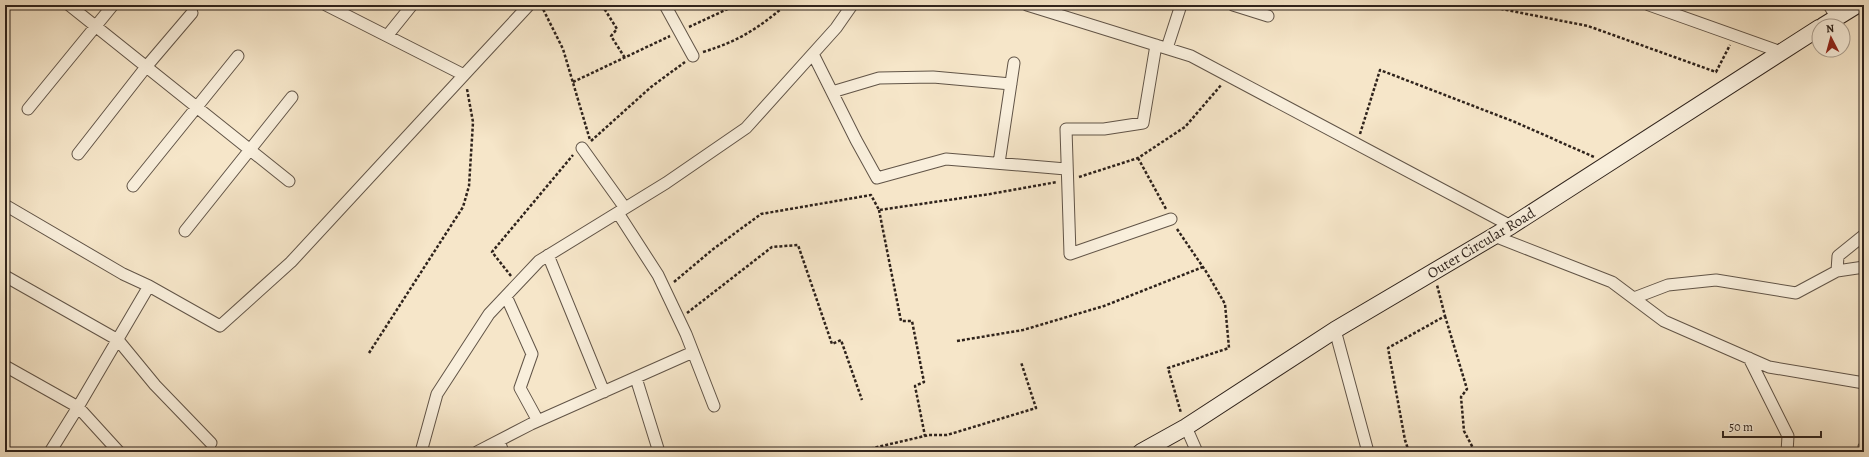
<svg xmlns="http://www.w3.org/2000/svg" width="1869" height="457" viewBox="0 0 1869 457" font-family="Alegreya,serif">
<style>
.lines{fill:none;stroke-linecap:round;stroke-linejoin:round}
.street-casing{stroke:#615447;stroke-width:13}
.secondary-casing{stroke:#2f231c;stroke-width:18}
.path{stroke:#2f231c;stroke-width:2.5;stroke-dasharray:3 2;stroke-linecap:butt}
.street{stroke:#f9efdc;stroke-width:11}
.secondary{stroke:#f9efdc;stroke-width:16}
.labels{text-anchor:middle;stroke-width:3;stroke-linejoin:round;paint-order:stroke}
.street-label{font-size:15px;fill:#2f231c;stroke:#f9efdc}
</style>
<rect width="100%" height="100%" fill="#f6e6c9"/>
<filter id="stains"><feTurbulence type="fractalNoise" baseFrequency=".005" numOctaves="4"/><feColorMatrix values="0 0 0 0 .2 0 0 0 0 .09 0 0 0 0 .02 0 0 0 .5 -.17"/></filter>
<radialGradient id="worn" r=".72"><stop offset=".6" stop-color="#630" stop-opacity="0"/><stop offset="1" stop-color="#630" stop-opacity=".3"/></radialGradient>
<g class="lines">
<defs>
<path id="street" d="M 69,5 L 289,181
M 665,5 L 693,56
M 1027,5 L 1191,56 L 1511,226
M 1233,5 L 1268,16
M 1649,5 L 1781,52
M 1829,5 L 1837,18
M 387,36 L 412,5
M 1156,45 L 1143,123 L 1104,129 L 1066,129 L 1070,254 L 1171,219
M 1167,48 L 1181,5
M 813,54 L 856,140 L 877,178 L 946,159 L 1066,169
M 464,75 L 529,5
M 832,92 L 879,78 L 933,77 L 1011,84
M 28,109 L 113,5
M 582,148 L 625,208
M 78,154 L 146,67 L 192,13
M 999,163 L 1014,63
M 133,186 L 238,56
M 5,205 L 123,274 L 149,286 L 220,326 L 291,262 L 464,75 L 326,5
M 618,213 L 658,275 L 686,334 L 714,406
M 185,231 L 292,97
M 1494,236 L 1612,282 L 1664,321 L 1769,367 L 1864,383
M 548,255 L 604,392
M 1837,271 L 1838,256 L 1864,235
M 5,276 L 118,340 L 155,385 L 211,443
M 506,296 L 532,354 L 520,388 L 538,421
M 1634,298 L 1668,285 L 1716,280 L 1796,293 L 1837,271 L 1864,267
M 1335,330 L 1368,452
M 1749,358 L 1788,436 L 1787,452
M 5,366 L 78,407 L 119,452
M 636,378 L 659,452
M 1186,427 L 1197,452
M 499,441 L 503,452
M 50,452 L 78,407 L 149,286
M 421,452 L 437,394 L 489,314 L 539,261 L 666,183 L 746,128 L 836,28 L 852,5
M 477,452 L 531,424 L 693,352
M 1864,452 L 1864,447"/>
<path id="secondary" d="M 1823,26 L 1857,5
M 1141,452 L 1186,427 L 1335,330 L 1511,226 L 1819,28"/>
</defs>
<use href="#street" class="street-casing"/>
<use href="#secondary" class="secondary-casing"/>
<path class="path" d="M 541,5 L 563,49 L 590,140
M 602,5 L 617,29 L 611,36 L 625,58
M 1481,5 L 1588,26 L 1716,72 L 1730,45
M 689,27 L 736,5
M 703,52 C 739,41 757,29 786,5
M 573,82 L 670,36
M 1360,134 L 1380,70 L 1515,122 L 1594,157
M 591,141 L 651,87 L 685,62
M 1138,158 L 1166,209
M 1079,177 L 1138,158 L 1185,127 L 1222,84
M 879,210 L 901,321 L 912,321 L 924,382 L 915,386 L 925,436
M 1177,229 L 1207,273 L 1225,304 L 1229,348 L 1168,368 L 1181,413
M 511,276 L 492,252 L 573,155
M 674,282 L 712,250 L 761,214 L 871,195 L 879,210 L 990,194 L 1057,182
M 687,313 L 772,247 L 798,245 L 832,344 L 841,340 L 862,400
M 1445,316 L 1467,389 L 1461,397 L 1464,431 L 1473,448 L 1473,452
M 957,341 L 1023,330 L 1104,306 L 1203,267
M 369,353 L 463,207 L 469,186 L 473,122 L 467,89
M 856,452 L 929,435 L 947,435 L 1036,408 L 1021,362
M 1409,452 L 1405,440 L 1388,348 L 1445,316 L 1437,285"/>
<use href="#street" class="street"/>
<use href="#secondary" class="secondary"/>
</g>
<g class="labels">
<g class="street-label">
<text transform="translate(1481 243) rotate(-31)" y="5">Outer Circular Road</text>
</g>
</g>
<rect width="1869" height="457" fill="none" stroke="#f6e6c9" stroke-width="20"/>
<rect x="6" y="6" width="1857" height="445" fill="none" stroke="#2f231c" stroke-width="2"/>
<rect x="10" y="10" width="1849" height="437" fill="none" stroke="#2f231c"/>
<g transform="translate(1831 38) rotate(354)"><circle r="19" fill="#f9efdc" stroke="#a89d8f"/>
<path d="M0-3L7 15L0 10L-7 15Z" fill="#8f2418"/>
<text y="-6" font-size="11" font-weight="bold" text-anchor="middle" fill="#2f231c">N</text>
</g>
<path d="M1723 431v6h98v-6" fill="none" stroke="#2f231c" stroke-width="2"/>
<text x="1729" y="431" font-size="12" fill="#2f231c" stroke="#f9efdc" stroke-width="3" paint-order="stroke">50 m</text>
<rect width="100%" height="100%" filter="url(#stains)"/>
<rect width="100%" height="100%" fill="url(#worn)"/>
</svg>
